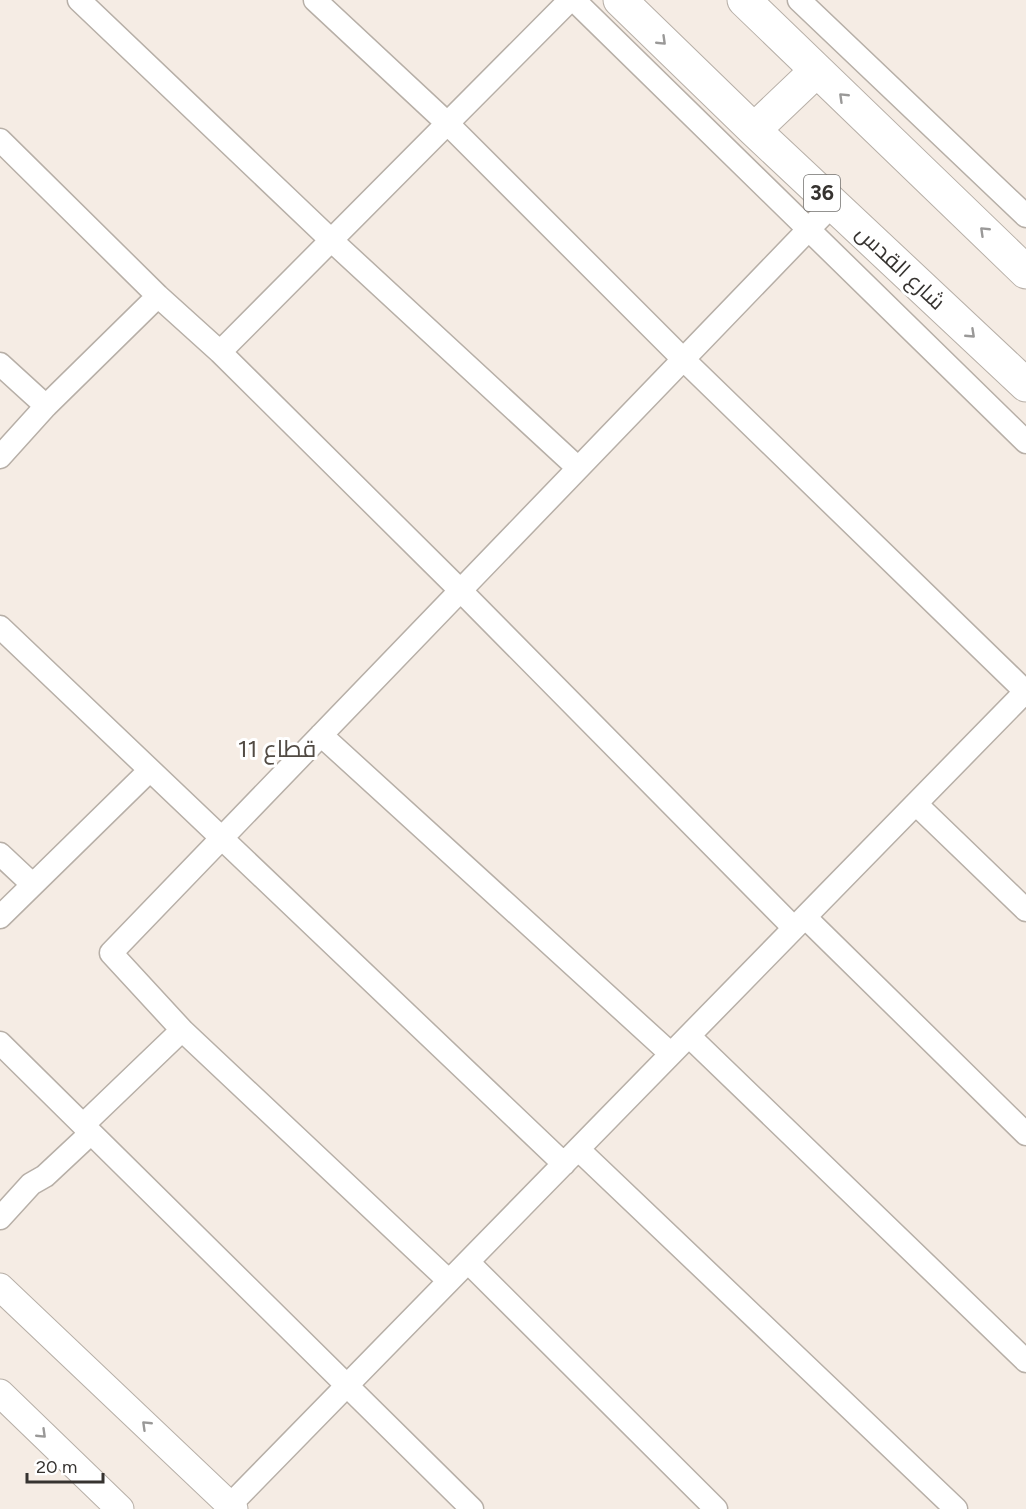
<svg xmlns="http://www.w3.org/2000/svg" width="1026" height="1509" viewBox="0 0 1026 1509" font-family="Figtree,Cairo,sans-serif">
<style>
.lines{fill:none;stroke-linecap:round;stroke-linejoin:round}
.minor-casing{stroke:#b7afa7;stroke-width:25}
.tertiary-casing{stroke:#b7afa7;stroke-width:29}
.primary-casing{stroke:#b7afa7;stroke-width:35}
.minor{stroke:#fff;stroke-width:22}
.tertiary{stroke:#fff;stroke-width:27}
.primary{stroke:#fff;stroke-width:33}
.oneway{stroke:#9a9998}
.labels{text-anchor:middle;stroke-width:6;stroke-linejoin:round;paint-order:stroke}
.shield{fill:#fff;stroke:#72706e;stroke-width:1.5}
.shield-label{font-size:21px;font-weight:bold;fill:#363330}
.street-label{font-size:22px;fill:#363330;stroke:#fff}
.neighbourhood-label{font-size:24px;fill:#524b44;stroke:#fff}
</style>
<rect width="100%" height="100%" fill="#f5ece4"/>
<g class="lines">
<defs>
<path id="minor" d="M 79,0 L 331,240 L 578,468
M 315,0 L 447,123 L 683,359 L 1026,692
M 574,0 L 1026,442
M 799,0 L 1026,216
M 0,140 L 158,296 L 220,352 L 460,590 L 794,928
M 220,352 L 570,0
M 0,364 L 46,406
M 0,457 L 46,406 L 158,296
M 0,627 L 564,1164
M 321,735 L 671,1054
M 916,804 L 1026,910
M 0,854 L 32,884
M 0,917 L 150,770
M 805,917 L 1026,1134
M 689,1036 L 1026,1361
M 0,1043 L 472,1509
M 83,1125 L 182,1030
M 578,1149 L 956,1509
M 0,1218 L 31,1184 L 45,1176 L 91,1133
M 468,1262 L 716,1509
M 449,1281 L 182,1030 L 111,953 L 833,204
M 230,1505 L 1026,691"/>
<path id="tertiary" d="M 0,1287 L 234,1509
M 0,1393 L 120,1509"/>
<path id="primary" d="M 620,0 L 754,130 L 1026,385
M 744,0 L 1026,272
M 754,130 L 816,71"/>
</defs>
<use href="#minor" class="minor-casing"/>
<use href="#tertiary" class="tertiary-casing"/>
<use href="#primary" class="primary-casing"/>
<use href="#minor" class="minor"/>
<use href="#tertiary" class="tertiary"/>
<use href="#primary" class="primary"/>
</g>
<defs><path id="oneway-chevron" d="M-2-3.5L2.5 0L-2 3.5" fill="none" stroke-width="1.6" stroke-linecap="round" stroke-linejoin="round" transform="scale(1.5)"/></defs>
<g class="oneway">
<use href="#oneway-chevron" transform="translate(662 41) rotate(44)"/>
<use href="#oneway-chevron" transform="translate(843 97) rotate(-136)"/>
<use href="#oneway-chevron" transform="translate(984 231) rotate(-136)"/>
<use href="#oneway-chevron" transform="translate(971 334) rotate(43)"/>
<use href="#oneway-chevron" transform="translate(146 1425) rotate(-136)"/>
<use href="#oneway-chevron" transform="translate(42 1434) rotate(44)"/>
</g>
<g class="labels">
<rect class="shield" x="804" y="175" width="36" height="36" rx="4.5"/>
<g class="shield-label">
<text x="822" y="200">36</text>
</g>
<g class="street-label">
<text transform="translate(901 267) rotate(43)" y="8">شارع القدس</text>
</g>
<g class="neighbourhood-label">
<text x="277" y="757">قطاع 11</text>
</g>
</g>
<path d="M27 1473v9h76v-9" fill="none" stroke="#363330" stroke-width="3"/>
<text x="36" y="1473" font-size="18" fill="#363330" stroke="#ffffff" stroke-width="4.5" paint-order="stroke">20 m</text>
</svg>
